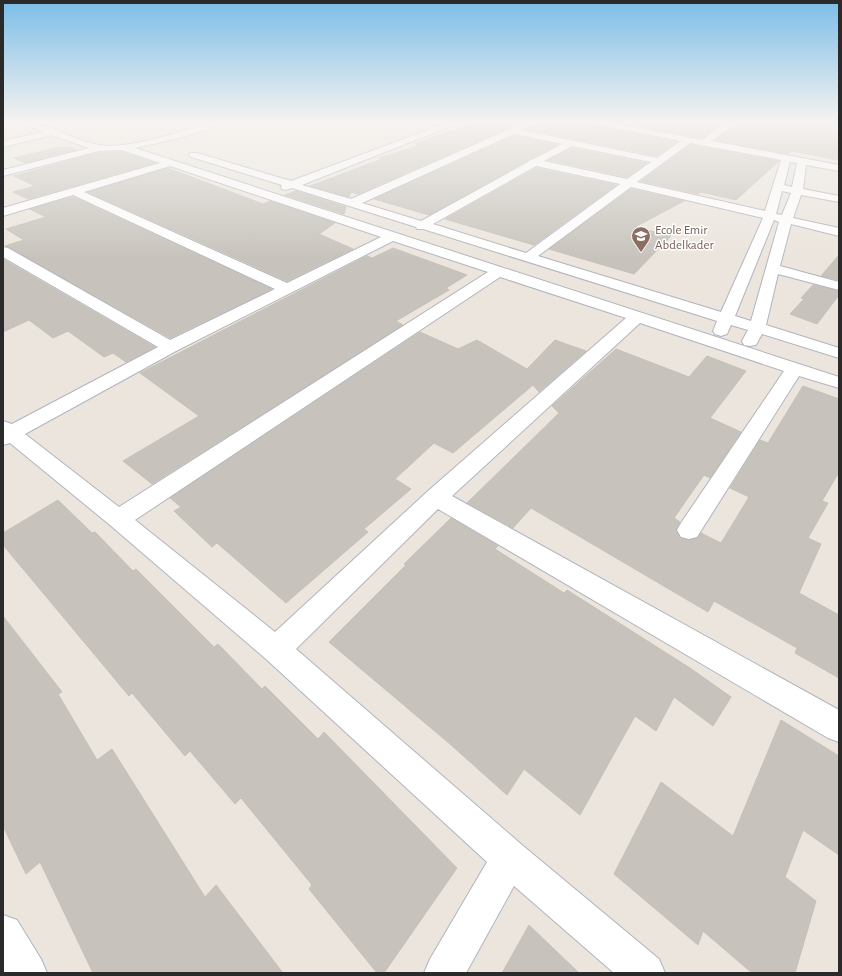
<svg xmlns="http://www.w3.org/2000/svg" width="842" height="976" viewBox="0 0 842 976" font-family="'Alegreya Sans',sans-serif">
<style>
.building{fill:#c7c3bc;stroke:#c6c1b7}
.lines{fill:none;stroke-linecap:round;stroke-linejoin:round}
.minor-casing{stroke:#b1b4bd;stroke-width:2}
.minor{fill:#fff;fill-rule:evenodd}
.labels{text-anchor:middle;stroke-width:3;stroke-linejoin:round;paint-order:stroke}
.far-education-label{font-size:13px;fill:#785e54;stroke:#fff;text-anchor:start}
</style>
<rect width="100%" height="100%" fill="#ebe5dd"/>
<path class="building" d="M 476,122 L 522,122 L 358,194 L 351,192 L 349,197 L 310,186 L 382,159 L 379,158 L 420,145 L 415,144 Z
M 538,122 L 589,122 L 594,125 L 677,142 L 657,156 L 526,129 Z
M 615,122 L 724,122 L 702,138 Z
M 737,122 L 839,122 L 839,160 L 792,151 L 789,154 L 716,140 Z
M 514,136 L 558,145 L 530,159 L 429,215 L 374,199 Z
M 690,145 L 779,161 L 736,200 L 701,192 L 698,194 L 641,181 Z
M 59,147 L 61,148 L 69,147 L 76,150 L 25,163 L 14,158 Z
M 572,148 L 647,163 L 627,177 L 548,160 Z
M 106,152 L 122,152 L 155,163 L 28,199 L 13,192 L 35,186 L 14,176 L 88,155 Z
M 168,168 L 263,204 L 270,201 L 335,223 L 319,234 L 353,249 L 287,281 L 88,192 Z
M 536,168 L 616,185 L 534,245 L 445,219 Z
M 631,189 L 684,201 L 635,227 L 671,236 L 634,274 L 549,249 Z
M 296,191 L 346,207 L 344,214 L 285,195 Z
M 73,197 L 272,289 L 170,338 L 5,246 L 24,240 L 6,229 L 46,217 L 30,209 Z
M 393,248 L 467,275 L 446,288 L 449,290 L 396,321 L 403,325 L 152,484 L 123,461 L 199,416 L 140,373 L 367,256 L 372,258 Z
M 839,255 L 839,280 L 821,276 Z
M 3,259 L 155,347 L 126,362 L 113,353 L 104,357 L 68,331 L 53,338 L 29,320 L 3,332 Z
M 813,285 L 839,291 L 839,295 L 817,324 L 790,314 L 804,299 L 801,298 Z
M 420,332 L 458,349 L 477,340 L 527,369 L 555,340 L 586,351 L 539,392 L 533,385 L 453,453 L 434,443 L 395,479 L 411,489 L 364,529 L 368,532 L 286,603 L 217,543 L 212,547 L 174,511 L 181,507 L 170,498 Z
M 616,349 L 689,377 L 707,356 L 746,371 L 710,418 L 741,432 L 710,478 L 704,475 L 674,518 L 680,522 L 676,529 L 680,538 L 689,540 L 697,538 L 701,533 L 721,543 L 749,497 L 730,488 L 760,440 L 768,443 L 803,386 L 839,399 L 839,472 L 822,501 L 828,503 L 808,538 L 821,544 L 799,593 L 839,615 L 839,678 L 795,653 L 797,648 L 714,601 L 708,612 L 531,508 L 513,528 L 467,503 L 559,413 L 552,406 Z
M 58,500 L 92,533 L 95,532 L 133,571 L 136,569 L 214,647 L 218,644 L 262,689 L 265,686 L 318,739 L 324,732 L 457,868 L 384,973 L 377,973 L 309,889 L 312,885 L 241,798 L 235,804 L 190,751 L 185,756 L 132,693 L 129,696 L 3,545 L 3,533 Z
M 451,518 L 498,546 L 495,549 L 564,593 L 567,590 L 690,668 L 731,697 L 713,726 L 674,697 L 656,731 L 635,716 L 580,815 L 524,769 L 507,795 L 450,744 L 329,642 L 406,565 L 404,564 Z
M 3,616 L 62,692 L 58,694 L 97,760 L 112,749 L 205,897 L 216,885 L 283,973 L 93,973 L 40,862 L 26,874 L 3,826 Z
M 781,720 L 839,756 L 839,855 L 803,830 L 785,877 L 816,901 L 795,973 L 752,973 L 703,931 L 698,945 L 614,874 L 661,782 L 733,836 Z
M 529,925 L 579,973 L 502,973 Z"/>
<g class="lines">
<defs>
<path id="minor" d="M 20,122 C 52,122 79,146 111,146 C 135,145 160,138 183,131 C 197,127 209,122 224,122 L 223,124 L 179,138 L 135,148 L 839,377 L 839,388 L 799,376 L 697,537 L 689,539 L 681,537 L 677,530 L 681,523 L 784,371 L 640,323 L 452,496 L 839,710 L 839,742 L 828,738 L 438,509 L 296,649 L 522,845 L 659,959 L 665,973 L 614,973 L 514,886 L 466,973 L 424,973 L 430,959 L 487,862 L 266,659 L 110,525 L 10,443 L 3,445 L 3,421 L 12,424 L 158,347 L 3,257 L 3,247 L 8,248 L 170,340 L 275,289 L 73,195 L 3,216 L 3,208 L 160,163 L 122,150 L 99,151 L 3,176 L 3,170 L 89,148 L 52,135 L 3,147 L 3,141 L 43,132 ZM 170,166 L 381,237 L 287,283 L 84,192 ZM 393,241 L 488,272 L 119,507 L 25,434 L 176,351 ZM 500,277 L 626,318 L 428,491 L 275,632 L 135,520 Z
M 449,122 L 461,122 L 302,185 L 351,199 L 526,122 L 537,122 L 522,130 L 657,158 L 681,141 L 594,124 L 590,122 L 607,122 L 702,140 L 727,122 L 736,122 L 712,141 L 839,165 L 839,171 L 806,165 L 803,189 L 839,196 L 839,202 L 801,195 L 793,218 L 839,228 L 839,236 L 791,224 L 780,266 L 839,282 L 839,290 L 778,274 L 766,325 L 839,348 L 839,358 L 762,334 L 756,345 L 750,346 L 744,345 L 742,341 L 748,330 L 731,325 L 727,334 L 721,336 L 715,334 L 713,331 L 717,321 L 423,229 L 417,229 L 416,227 L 292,188 L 286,190 L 282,189 L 281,187 L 282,185 L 191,157 L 189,155 L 191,153 L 197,153 L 291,181 ZM 514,134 L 562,144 L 534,159 L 530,160 L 528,162 L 421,221 L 362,203 ZM 690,143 L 781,160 L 765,211 L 637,182 ZM 572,146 L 651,162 L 627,179 L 544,161 ZM 790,162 L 797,163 L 792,187 L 784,185 ZM 536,166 L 620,184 L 526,253 L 433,224 ZM 631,187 L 763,218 L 721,312 L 538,256 ZM 782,191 L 791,193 L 782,215 L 776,214 ZM 774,220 L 779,222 L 751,321 L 735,316 Z
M 3,915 L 17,920 L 41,959 L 47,973 L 4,973 L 3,971 Z"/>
</defs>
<use href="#minor" class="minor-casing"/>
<use href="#minor" class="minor"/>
</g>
<linearGradient id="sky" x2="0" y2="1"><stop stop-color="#7bbde7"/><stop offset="0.47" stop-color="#f6f3f0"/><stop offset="1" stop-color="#f6f3f0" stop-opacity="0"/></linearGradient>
<rect width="842" height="259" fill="url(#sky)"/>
<defs>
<symbol id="school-pin" viewBox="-11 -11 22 30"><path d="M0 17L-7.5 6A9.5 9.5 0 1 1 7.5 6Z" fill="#8d6e63" stroke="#fff"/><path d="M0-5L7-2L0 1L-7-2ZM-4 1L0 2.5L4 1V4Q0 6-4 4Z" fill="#fff"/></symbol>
</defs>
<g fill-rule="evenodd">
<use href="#school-pin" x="630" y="225" width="22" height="30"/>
</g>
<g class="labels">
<g class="far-education-label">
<text x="655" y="234">Ecole Emir<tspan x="655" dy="15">Abdelkader</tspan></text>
</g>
</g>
<rect width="842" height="976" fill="none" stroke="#2a2a2a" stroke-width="8"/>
</svg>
